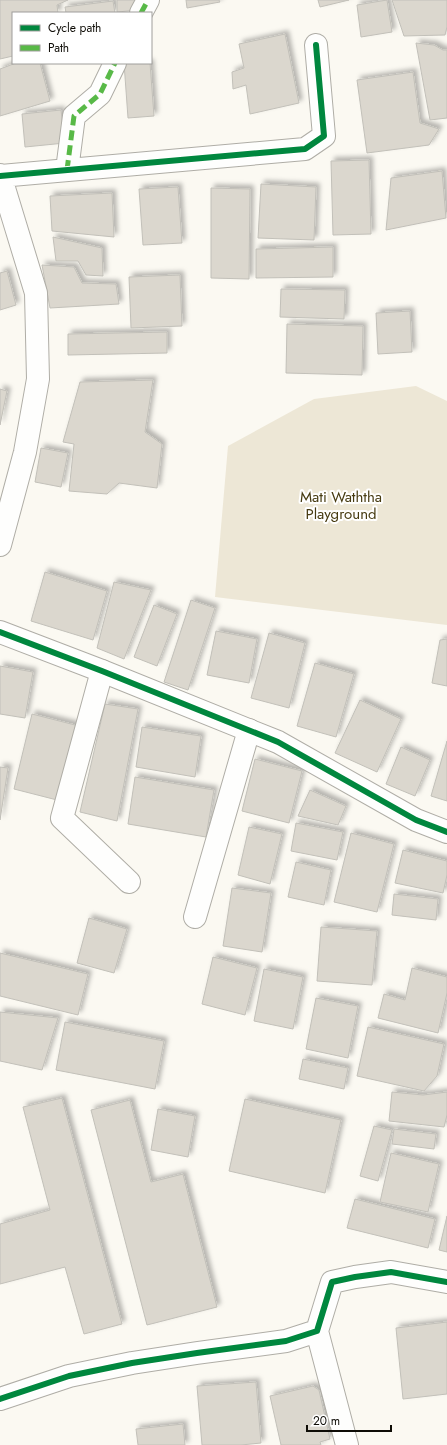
<svg xmlns="http://www.w3.org/2000/svg" width="447" height="1445" viewBox="0 0 447 1445" font-family="Jost,sans-serif">
<style>
.green{fill:#ede7d6}
.building{fill:#dbd7ce;stroke:#c2c0b9;filter:url(#shadow)}
.lines{fill:none;stroke-linecap:round;stroke-linejoin:round}
.minor-casing{stroke:#afada6;stroke-width:24}
.tertiary-casing{stroke:#afada6;stroke-width:24}
.minor{stroke:#fefefd;stroke-width:22}
.tertiary{stroke:#fefefd;stroke-width:22}
.quiet{stroke:#58b947;stroke-width:5;stroke-dasharray:10 5;stroke-linecap:butt}
.cycleway-casing{stroke:#fff;stroke-width:8}
.cycleway{stroke:#00873e;stroke-width:6}
.labels{text-anchor:middle;stroke-width:4;stroke-linejoin:round;paint-order:stroke}
.park-label{font-size:15px;fill:#463a10;stroke:#fff}
</style>
<defs>
<filter id="shadow"><feDropShadow dx="3.5" dy="-3.5" stdDeviation="2" flood-color="#0004"/></filter>
</defs>
<rect width="100%" height="100%" fill="#fbf9f2"/>
<path class="green" d="M 416,386 L 447,401 L 447,625 L 215,597 L 228,446 L 314,399 Z"/>
<path class="building" d="M 0,0 L 68,0 L 57,5 L 58,13 L 13,13 L 13,56 L 0,59 Z
M 117,0 L 138,0 L 139,10 L 117,12 Z
M 186,0 L 219,0 L 220,2 L 187,8 Z
M 318,0 L 349,0 L 320,7 Z
M 387,0 L 392,32 L 361,37 L 357,5 Z
M 392,0 L 447,0 L 447,27 L 445,35 L 404,36 Z
M 113,1 L 115,13 L 66,13 L 65,7 Z
M 285,34 L 299,103 L 250,114 L 246,85 L 233,89 L 232,72 L 244,68 L 239,44 Z
M 416,43 L 434,45 L 443,50 L 447,50 L 447,118 L 430,120 Z
M 16,63 L 40,63 L 50,101 L 0,116 L 0,69 Z
M 124,63 L 150,63 L 154,116 L 128,118 Z
M 413,72 L 420,123 L 439,129 L 429,145 L 367,153 L 357,80 Z
M 61,110 L 65,143 L 25,147 L 22,114 Z
M 369,160 L 371,234 L 333,235 L 331,161 Z
M 442,171 L 446,218 L 386,230 L 391,178 Z
M 261,184 L 316,187 L 314,240 L 258,238 Z
M 178,187 L 182,243 L 143,245 L 139,189 Z
M 211,188 L 250,189 L 249,279 L 211,278 Z
M 112,193 L 114,237 L 52,231 L 50,196 Z
M 53,237 L 102,248 L 103,276 L 86,275 L 78,261 L 56,261 Z
M 333,247 L 333,277 L 256,278 L 256,249 Z
M 42,265 L 74,267 L 82,283 L 116,284 L 119,304 L 50,308 Z
M 7,271 L 16,305 L 0,310 L 0,273 Z
M 180,275 L 182,326 L 131,328 L 129,277 Z
M 281,289 L 345,290 L 344,319 L 280,317 Z
M 410,311 L 412,352 L 378,354 L 376,313 Z
M 287,324 L 363,326 L 362,375 L 286,373 Z
M 167,332 L 167,353 L 68,355 L 68,334 Z
M 153,380 L 145,432 L 162,444 L 157,488 L 119,483 L 107,494 L 69,491 L 74,444 L 63,442 L 80,382 Z
M 0,389 L 7,391 L 0,425 Z
M 41,448 L 68,453 L 61,487 L 35,482 Z
M 45,572 L 107,591 L 93,640 L 31,621 Z
M 114,582 L 151,590 L 124,659 L 97,648 Z
M 191,600 L 215,608 L 188,690 L 164,682 Z
M 154,605 L 177,614 L 157,666 L 134,657 Z
M 216,631 L 257,639 L 249,683 L 207,675 Z
M 269,633 L 305,643 L 289,708 L 251,698 Z
M 447,639 L 447,686 L 432,683 L 440,640 Z
M 315,663 L 354,674 L 336,737 L 297,726 Z
M 0,666 L 33,672 L 25,718 L 0,714 Z
M 360,700 L 401,719 L 377,772 L 335,753 Z
M 105,704 L 138,709 L 117,821 L 80,812 Z
M 32,714 L 79,726 L 61,801 L 14,789 Z
M 142,727 L 201,736 L 195,777 L 136,767 Z
M 447,741 L 447,801 L 431,796 Z
M 401,747 L 430,760 L 415,796 L 386,784 Z
M 255,759 L 302,771 L 289,823 L 242,811 Z
M 0,767 L 8,768 L 0,820 Z
M 135,777 L 214,790 L 206,837 L 128,824 Z
M 310,790 L 346,806 L 338,825 L 298,816 Z
M 296,823 L 343,832 L 337,860 L 291,851 Z
M 249,827 L 282,834 L 270,884 L 238,875 Z
M 351,833 L 394,844 L 377,912 L 334,902 Z
M 403,850 L 447,861 L 447,875 L 443,893 L 395,883 Z
M 296,862 L 331,870 L 324,905 L 288,897 Z
M 232,888 L 271,893 L 262,952 L 223,946 Z
M 394,894 L 438,899 L 436,920 L 392,915 Z
M 89,918 L 127,929 L 114,973 L 77,963 Z
M 321,927 L 377,931 L 372,985 L 317,981 Z
M 0,953 L 88,974 L 78,1015 L 0,996 Z
M 213,957 L 257,968 L 245,1015 L 202,1004 Z
M 412,968 L 447,977 L 447,993 L 438,1033 L 378,1018 L 384,994 L 405,1000 Z
M 264,969 L 303,977 L 293,1029 L 254,1021 Z
M 316,998 L 358,1006 L 348,1058 L 306,1049 Z
M 0,1012 L 58,1018 L 42,1070 L 0,1061 Z
M 65,1022 L 164,1041 L 155,1089 L 56,1070 Z
M 368,1027 L 444,1044 L 437,1076 L 424,1091 L 357,1076 Z
M 303,1059 L 348,1068 L 344,1089 L 299,1079 Z
M 392,1092 L 423,1095 L 447,1092 L 447,1115 L 444,1127 L 389,1121 Z
M 62,1098 L 122,1324 L 84,1334 L 65,1267 L 0,1284 L 0,1224 L 50,1210 L 23,1107 Z
M 245,1099 L 341,1120 L 325,1193 L 229,1171 Z
M 130,1100 L 151,1182 L 183,1174 L 217,1307 L 147,1325 L 91,1110 Z
M 158,1109 L 195,1116 L 188,1157 L 151,1150 Z
M 374,1126 L 392,1130 L 378,1181 L 360,1176 Z
M 394,1129 L 436,1134 L 434,1149 L 392,1144 Z
M 391,1153 L 439,1164 L 428,1212 L 380,1202 Z
M 355,1199 L 435,1219 L 428,1248 L 347,1228 Z
M 447,1216 L 447,1252 L 439,1250 Z
M 447,1322 L 447,1394 L 403,1399 L 396,1328 Z
M 256,1382 L 261,1443 L 241,1445 L 202,1445 L 197,1386 Z
M 313,1386 L 319,1390 L 330,1439 L 320,1442 L 321,1445 L 281,1445 L 270,1396 Z
M 183,1424 L 185,1445 L 138,1445 L 136,1429 Z"/>
<g class="lines">
<defs>
<path id="minor" d="M 141,13 L 148,0
M 67,170 L 74,116 L 100,94 L 115,63
M 0,175 L 36,293 L 38,379 L 25,452 L 0,545
M 0,176 L 305,149 L 324,136 L 316,45
M 102,671 L 62,818 L 129,882
M 195,917 L 249,730
M 317,1331 L 347,1445
M 0,1399 L 69,1376 L 132,1363 L 197,1353 L 286,1341 L 317,1331 L 332,1282 L 355,1277 L 391,1272 L 447,1282"/>
<path id="tertiary" d="M 0,632 L 102,671 L 278,742 L 416,820 L 447,832"/>
</defs>
<use href="#minor" class="minor-casing"/>
<use href="#tertiary" class="tertiary-casing"/>
<use href="#minor" class="minor"/>
<use href="#tertiary" class="tertiary"/>
<path class="quiet" d="M 141,13 L 148,0
M 67,170 L 74,116 L 100,94 L 115,63"/>
<defs>
<path id="cycleway" d="M 0,176 L 305,149 L 324,136 L 316,45
M 0,632 L 102,671 L 278,742 L 416,820 L 447,832
M 0,1399 L 69,1376 L 132,1363 L 197,1353 L 286,1341 L 317,1331 L 332,1282 L 355,1277 L 391,1272 L 447,1282"/>
</defs>
<use href="#cycleway" class="cycleway-casing"/>
<use href="#cycleway" class="cycleway"/>
</g>
<g class="labels">
<g class="park-label">
<text x="341" y="502">Mati Waththa<tspan x="341" dy="17">Playground</tspan></text>
</g>
</g>
<rect x="12" y="12" width="140" height="52" fill="#ffffff" stroke="#9f9e9b"/>
<rect x="20" y="25" width="20" height="6" fill="#00873e" stroke="#9f9e9b"/>
<text x="48" y="32" font-size="12" fill="#0e0c06">Cycle path</text>
<rect x="20" y="45" width="20" height="6" fill="#58b947" stroke="#9f9e9b"/>
<text x="48" y="52" font-size="12" fill="#0e0c06">Path</text>
<path d="M307 1425v6h84v-6" fill="none" stroke="#0e0c06" stroke-width="2"/>
<text x="313" y="1425" font-size="12" fill="#0e0c06" stroke="#ffffff" stroke-width="3" paint-order="stroke">20 m</text>
</svg>
